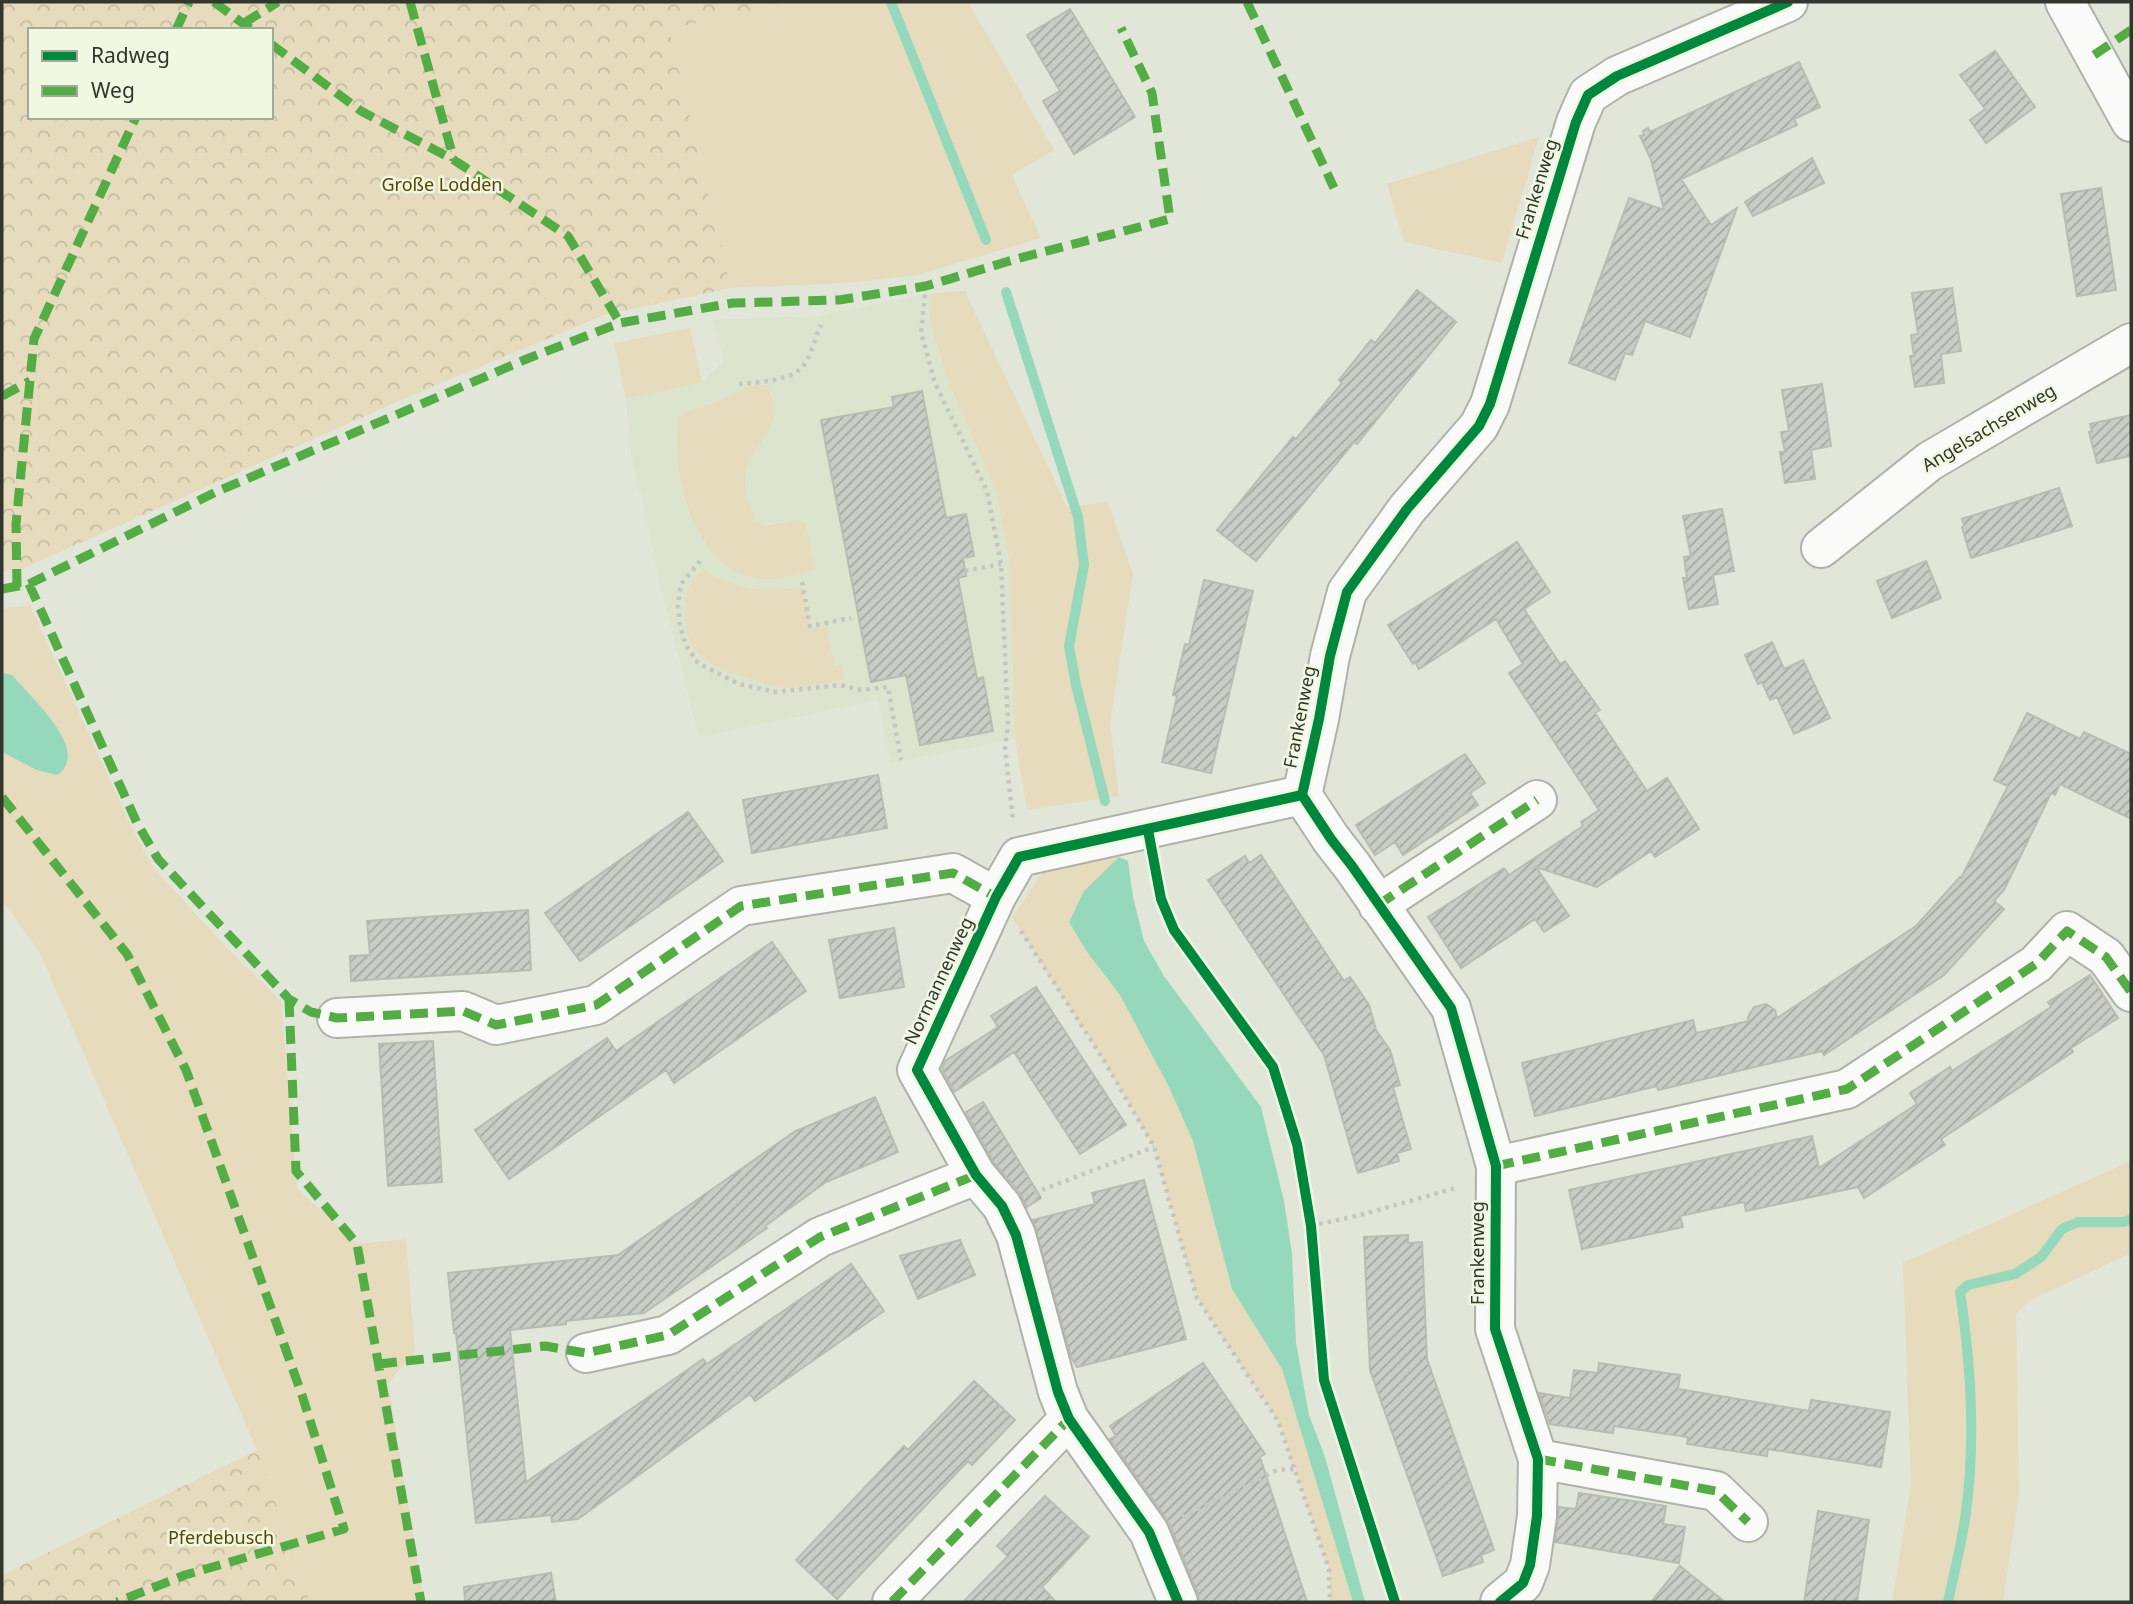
<svg xmlns="http://www.w3.org/2000/svg" width="2133" height="1604" viewBox="0 0 2133 1604" font-family="'Noto Sans',sans-serif">
<style>
.built{fill:#dce4cd}
.grass{fill:#e6dbbd}
.forest{fill:url(#forest-crowns);fill-rule:evenodd}
.water{fill:#95d8bb}
.lines{fill:none;stroke-linecap:round;stroke-linejoin:round}
.stream{stroke:#95d8bb;stroke-width:10}
.building{fill:url(#building-hatch);stroke:#b8bdb4;stroke-width:2}
.minor-casing{stroke:#aeb2a9;stroke-width:42}
.path{stroke:#c5c6c2;stroke-width:4.5;stroke-dasharray:3.5 5;stroke-linecap:butt}
.minor{stroke:#fafbf9;stroke-width:38}
.quiet{stroke:#54ac44;stroke-width:9;stroke-dasharray:18 9;stroke-linecap:butt}
.cycleway-casing{stroke:#eff8e1;stroke-width:15}
.cycleway{stroke:#00873e;stroke-width:10}
.labels{text-anchor:middle;stroke-width:5;stroke-linejoin:round;paint-order:stroke}
.park-label{font-size:18px;fill:#5d4203;stroke:#eff8e1}
.street-label{font-size:18px;fill:#33362d;stroke:#eff8e1}
</style>
<defs>
<pattern id="forest-crowns" width="20" height="18" patternUnits="userSpaceOnUse" patternTransform="scale(1.75)"><rect width="20" height="18" fill="#e6dbbd"/><path d="M2 6a3 3 0 1 1 6 0M12 15a3 3 0 1 1 6 0" fill="none" stroke="#c6bda3"/></pattern>
<pattern id="building-hatch" width="6" height="6" patternUnits="userSpaceOnUse" patternTransform="scale(1.75)"><rect width="6" height="6" fill="#c8cec5"/><path d="M-1 1l2-2M0 6l6-6M5 7l2-2" fill="none" stroke="#a3a8a0"/></pattern>
</defs>
<rect width="100%" height="100%" fill="#e1e6d9"/>
<path class="built" d="M 931,293 L 930,321 L 948,381 L 995,487 L 1009,558 L 1015,739 L 891,763 L 878,700 L 699,737 L 659,581 L 642,495 L 638,489 L 631,454 L 626,399 L 702,382 L 724,361 L 713,320 L 817,316 Z"/>
<path class="grass" d="M 789,2 L 968,2 L 1054,150 L 1012,175 L 1041,238 L 917,275 L 846,283 L 731,288 L 669,29 Z
M 1539,137 L 1502,263 L 1404,242 L 1387,184 Z
M 965,291 L 1067,507 L 1108,502 L 1133,574 L 1110,724 L 1119,796 L 1027,810 L 1015,739 L 1009,558 L 995,487 L 948,381 L 930,321 L 931,293 Z
M 690,328 L 702,382 L 626,399 L 614,343 Z
M 755,385 L 766,385 C 790,430 750,439 745,477 C 743,492 750,506 755,520 L 765,526 L 798,520 L 806,525 L 815,570 C 793,576 768,583 746,576 C 690,556 672,471 678,419 C 693,407 707,406 724,399 C 735,394 744,388 755,385 Z
M 705,571 C 738,591 766,593 802,587 L 811,629 L 827,627 L 834,666 L 842,665 L 845,679 C 824,683 801,689 780,687 C 770,686 759,681 748,678 C 703,666 681,652 686,600 C 688,587 691,576 705,571 Z
M 30,605 L 130,824 L 153,867 L 225,946 L 281,1001 L 297,1188 L 357,1244 L 406,1239 L 415,1352 L 388,1383 L 424,1602 L 310,1602 L 257,1450 L 40,953 L 2,900 L 2,609 Z
M 1119,857 L 1084,891 L 1069,922 L 1087,952 L 1120,995 L 1169,1087 L 1193,1141 L 1232,1289 L 1282,1369 L 1353,1602 L 1330,1602 L 1329,1569 L 1278,1421 L 1197,1298 L 1154,1147 L 1105,1062 L 1012,918 L 1050,862 Z
M 2131,1161 L 2131,1253 L 2029,1301 L 2016,1314 L 2019,1493 L 2003,1602 L 1892,1602 L 1911,1485 L 1903,1263 Z"/>
<path class="forest" d="M 2,2 L 789,2 L 669,29 L 731,288 L 604,315 L 401,400 L 22,569 L 2,572 ZM 30,30 L 271,30 L 271,117 L 30,117 Z
M 257,1450 L 310,1602 L 2,1602 L 2,1575 Z"/>
<path class="water" d="M 2,673 L 12,675 C 29,696 93,751 57,775 L 37,770 L 2,752 Z
M 1119,857 L 1128,861 L 1133,897 L 1144,941 L 1164,976 L 1261,1107 L 1284,1201 L 1292,1254 L 1296,1343 L 1309,1415 L 1325,1457 L 1365,1602 L 1353,1602 L 1282,1369 L 1232,1289 L 1193,1141 L 1169,1087 L 1120,995 L 1087,952 L 1069,922 L 1084,891 Z"/>
<g class="lines">
<path class="stream" d="M 891,2 L 986,240
M 1006,292 L 1078,517 L 1084,565 L 1069,646 L 1076,685 L 1105,801
M 1948,1602 C 1954,1573 1962,1542 1966,1512 C 1976,1439 1971,1365 1960,1292 L 1968,1285 L 2015,1274 L 2041,1257 L 2062,1229 L 2078,1222 L 2124,1222 L 2131,1219"/>
</g>
<path class="building" d="M 1070,9 L 1135,117 L 1074,154 L 1043,101 L 1060,91 L 1027,35 Z
M 1995,51 L 2035,107 L 1986,143 L 1970,120 L 1985,109 L 1960,75 Z
M 1799,62 L 1820,107 L 1794,119 L 1797,125 L 1681,179 L 1711,225 L 1737,208 L 1690,337 L 1645,321 L 1632,355 L 1625,353 L 1615,380 L 1569,363 L 1629,198 L 1664,210 L 1651,160 L 1640,136 L 1644,135 L 1643,131 L 1648,128 L 1650,132 Z
M 1812,158 L 1824,183 L 1753,216 L 1745,202 Z
M 2101,188 L 2116,290 L 2077,296 L 2061,194 Z
M 1952,288 L 1961,351 L 1941,354 L 1944,383 L 1915,387 L 1910,356 L 1914,356 L 1911,335 L 1918,334 L 1912,293 Z
M 1417,290 L 1456,322 L 1357,444 L 1354,442 L 1256,561 L 1217,530 L 1293,437 L 1296,439 L 1342,383 L 1339,380 L 1371,340 L 1375,343 Z
M 1822,384 L 1831,446 L 1811,450 L 1815,479 L 1785,483 L 1780,452 L 1785,452 L 1781,432 L 1789,431 L 1782,390 Z
M 922,391 L 946,518 L 966,514 L 974,556 L 963,558 L 966,576 L 958,578 L 977,679 L 983,677 L 993,731 L 920,745 L 906,675 L 871,682 L 821,420 L 894,407 L 892,397 Z
M 2131,415 L 2131,456 L 2097,463 L 2089,432 L 2092,431 L 2090,424 Z
M 2059,488 L 2072,526 L 1971,558 L 1962,527 L 1964,526 L 1962,519 Z
M 1722,509 L 1734,571 L 1713,575 L 1718,604 L 1689,609 L 1683,578 L 1687,578 L 1684,557 L 1691,556 L 1683,516 Z
M 1517,542 L 1550,592 L 1524,609 L 1560,664 L 1565,661 L 1600,710 L 1595,713 L 1647,791 L 1667,778 L 1699,829 L 1655,857 L 1651,851 L 1597,887 L 1536,867 L 1569,916 L 1544,932 L 1535,919 L 1461,968 L 1428,917 L 1504,868 L 1509,875 L 1583,826 L 1581,822 L 1599,810 L 1509,673 L 1523,664 L 1496,619 L 1419,669 L 1415,662 L 1413,664 L 1388,625 Z
M 1926,561 L 1941,598 L 1892,618 L 1877,581 Z
M 1204,580 L 1253,591 L 1211,773 L 1162,762 L 1177,696 L 1173,695 L 1185,644 L 1189,645 Z
M 1772,642 L 1784,669 L 1803,660 L 1830,718 L 1794,734 L 1777,697 L 1770,700 L 1762,682 L 1758,684 L 1745,655 Z
M 2027,713 L 2080,739 L 2084,732 L 2131,754 L 2131,819 L 2060,784 L 2055,795 L 2051,793 L 2004,890 L 1994,901 L 2004,909 L 1944,975 L 1824,1055 L 1822,1051 L 1658,1090 L 1657,1086 L 1535,1116 L 1522,1063 L 1693,1020 L 1696,1033 L 1749,1021 L 1748,1017 L 1754,1007 L 1766,1004 L 1775,1010 L 1777,1018 L 1916,926 L 1960,877 L 1961,878 L 2008,786 L 1994,780 Z
M 1465,754 L 1485,783 L 1470,793 L 1478,805 L 1403,855 L 1395,842 L 1375,855 L 1356,825 Z
M 878,775 L 887,828 L 752,853 L 743,800 Z
M 688,812 L 723,861 L 580,961 L 545,913 Z
M 1261,855 L 1344,981 L 1350,977 L 1369,1005 L 1376,1030 L 1390,1050 L 1400,1085 L 1393,1087 L 1411,1149 L 1397,1153 L 1399,1161 L 1358,1173 L 1324,1055 L 1208,880 L 1245,856 L 1249,863 Z
M 528,910 L 531,970 L 351,981 L 350,956 L 370,955 L 367,921 Z
M 894,928 L 904,987 L 840,998 L 829,940 Z
M 772,942 L 806,991 L 674,1083 L 666,1070 L 509,1179 L 475,1130 L 607,1038 L 616,1051 Z
M 2090,975 L 2118,1018 L 2071,1048 L 2073,1052 L 1941,1139 L 1945,1145 L 1864,1198 L 1858,1187 L 1746,1211 L 1744,1202 L 1680,1216 L 1683,1227 L 1582,1249 L 1569,1190 L 1812,1136 L 1819,1168 L 1917,1104 L 1910,1093 L 1950,1067 L 1952,1071 L 2051,1007 L 2048,1002 Z
M 1036,987 L 1126,1125 L 1080,1154 L 1014,1052 L 954,1092 L 942,1069 L 945,1061 L 998,1027 L 991,1016 Z
M 433,1041 L 442,1182 L 388,1186 L 379,1044 Z
M 875,1097 L 898,1152 L 826,1182 L 765,1226 L 767,1228 L 644,1313 L 566,1321 L 566,1324 L 510,1330 L 526,1482 L 703,1359 L 707,1364 L 851,1264 L 884,1311 L 755,1401 L 750,1394 L 578,1519 L 552,1522 L 551,1515 L 476,1523 L 456,1333 L 454,1333 L 448,1273 L 618,1255 L 794,1132 Z
M 983,1102 L 1041,1198 L 1027,1207 L 1019,1192 L 994,1163 L 966,1112 Z
M 1144,1180 L 1186,1339 L 1077,1367 L 1071,1357 L 1033,1220 L 1095,1204 L 1092,1193 Z
M 1408,1235 L 1408,1243 L 1422,1242 L 1427,1359 L 1494,1550 L 1481,1555 L 1483,1562 L 1443,1576 L 1370,1370 L 1364,1237 Z
M 960,1240 L 975,1275 L 918,1299 L 900,1256 Z
M 1203,1363 L 1265,1454 L 1260,1457 L 1307,1602 L 1199,1602 L 1198,1594 L 1169,1523 L 1110,1439 L 1116,1436 L 1110,1426 Z
M 1599,1363 L 1680,1375 L 1678,1389 L 1809,1411 L 1811,1400 L 1890,1412 L 1881,1467 L 1768,1449 L 1767,1456 L 1687,1444 L 1688,1437 L 1614,1426 L 1613,1433 L 1550,1424 L 1539,1393 L 1570,1398 L 1574,1370 L 1598,1373 Z
M 974,1381 L 1015,1420 L 972,1465 L 968,1461 L 837,1599 L 796,1560 L 904,1446 L 908,1450 Z
M 1579,1493 L 1666,1506 L 1663,1524 L 1685,1527 L 1679,1563 L 1555,1542 L 1559,1507 L 1576,1509 Z
M 1045,1496 L 1089,1537 L 1042,1587 L 1056,1602 L 963,1602 L 1008,1556 L 997,1546 Z
M 1818,1511 L 1869,1520 L 1857,1602 L 1804,1602 Z
M 1680,1566 L 1725,1602 L 1651,1602 Z
M 551,1573 L 556,1602 L 465,1602 L 464,1587 Z"/>
<g class="lines">
<defs>
<path id="minor" d="M 2065,2 L 2131,122
M 1821,548 L 1930,461 L 2131,343
M 1378,905 L 1537,800
M 337,1018 L 463,1011 L 496,1025 L 596,1005 L 741,906 L 953,873 L 996,897
M 1496,1166 L 1847,1089 L 2036,964 L 2067,931 L 2106,957 L 2131,992
M 586,1353 L 668,1335 L 820,1237 L 976,1175
M 1538,1459 L 1716,1491 L 1748,1522
M 892,1602 L 1069,1419
M 1178,1602 L 1149,1532 L 1069,1419 L 1058,1392 L 1016,1235 L 1002,1206 L 976,1175 L 917,1070 L 996,897 L 1019,857 L 1302,795
M 1500,1602 L 1523,1583 L 1530,1565 L 1537,1516 L 1538,1459 L 1495,1329 L 1496,1166 L 1451,1008 L 1352,866 L 1331,839 L 1302,795 L 1319,719 L 1330,656 L 1347,592 L 1407,509 L 1479,426 L 1490,404 L 1576,122 L 1588,95 L 1617,76 L 1788,2"/>
</defs>
<use href="#minor" class="minor-casing"/>
<path class="path" d="M 926,286 L 921,332 L 935,383 L 987,491 L 1001,564 L 1008,725 L 1005,747 L 1013,821
M 739,384 C 757,382 784,382 799,370 C 811,361 814,338 821,325
M 700,561 L 681,584 L 678,605 L 680,626 L 686,646 L 698,663 L 739,684 L 776,692 L 840,685 L 861,690 L 888,687 L 901,760
M 965,571 L 1001,564
M 802,582 L 810,626 L 851,618
M 1021,931 L 1105,1062 L 1154,1147 L 1197,1298 L 1278,1421 L 1329,1569 L 1330,1602
M 1034,1193 L 1154,1147
M 1311,1226 L 1364,1214 L 1459,1187
M 1182,1517 L 1277,1470 L 1295,1469"/>
<use href="#minor" class="minor"/>
<path class="quiet" d="M 214,2 L 252,30
M 410,2 L 454,160
M 1247,2 L 1334,188
M 244,23 L 278,2
M 176,30 L 189,2
M 271,44 L 361,111 L 454,160 L 568,236 L 620,323
M 2094,55 L 2131,30
M 2,396 L 30,381
M 29,584 L 137,823 L 158,859 L 289,999 L 311,1012 L 337,1018 L 463,1011 L 496,1025 L 596,1005 L 741,906 L 953,873 L 996,897
M 17,587 L 16,524 L 34,339 L 136,117
M 2,589 L 29,584 L 216,492 L 529,358 L 620,323 L 733,303 L 839,300 L 926,286 L 1016,259 L 1170,219 L 1152,93 L 1121,28
M 2,797 L 127,954 L 186,1070 L 302,1395 L 344,1529 L 185,1575 L 117,1602
M 1378,905 L 1537,800
M 289,999 L 296,1171 L 357,1244 L 421,1602
M 1496,1166 L 1847,1089 L 2036,964 L 2067,931 L 2106,957 L 2131,992
M 379,1364 L 545,1346 L 586,1353 L 668,1335 L 820,1237 L 976,1175
M 1538,1459 L 1716,1491 L 1748,1522
M 892,1602 L 1069,1419"/>
<defs>
<path id="cycleway" d="M 1148,830 L 1161,899 L 1174,930 L 1273,1067 L 1297,1144 L 1311,1226 L 1324,1380 L 1395,1602
M 1178,1602 L 1149,1532 L 1069,1419 L 1058,1392 L 1016,1235 L 1002,1206 L 976,1175 L 917,1070 L 996,897 L 1019,857 L 1302,795
M 1500,1602 L 1523,1583 L 1530,1565 L 1537,1516 L 1538,1459 L 1495,1329 L 1496,1166 L 1451,1008 L 1352,866 L 1331,839 L 1302,795 L 1319,719 L 1330,656 L 1347,592 L 1407,509 L 1479,426 L 1490,404 L 1576,122 L 1588,95 L 1617,76 L 1788,2"/>
</defs>
<use href="#cycleway" class="cycleway-casing"/>
<use href="#cycleway" class="cycleway"/>
</g>
<g class="labels">
<g class="park-label">
<text x="442" y="191">Große Lodden</text>
<text x="221" y="1544">Pferdebusch</text>
</g>
<g class="street-label">
<text transform="translate(1537 189) rotate(-73)" y="6">Frankenweg</text>
<text transform="translate(1989 428) rotate(-31)" y="6">Angelsachsenweg</text>
<text transform="translate(1300 717) rotate(-79)" y="6">Frankenweg</text>
<text transform="translate(939 981) rotate(-65)" y="6">Normannenweg</text>
<text transform="translate(1478 1253) rotate(-90)" y="6">Frankenweg</text>
</g>
</g>
<rect width="2133" height="1604" fill="none" stroke="#33362d" stroke-width="7"/>
<rect x="28" y="28" width="245" height="91" fill="#eff8e1" stroke="#a4aa99" stroke-width="2"/>
<rect x="42" y="51" width="35" height="10" fill="#00873e" stroke="#a4aa99" stroke-width="2"/>
<text x="91" y="63" font-size="21" fill="#33362d">Radweg</text>
<rect x="42" y="86" width="35" height="10" fill="#54ac44" stroke="#a4aa99" stroke-width="2"/>
<text x="91" y="98" font-size="21" fill="#33362d">Weg</text>
</svg>
